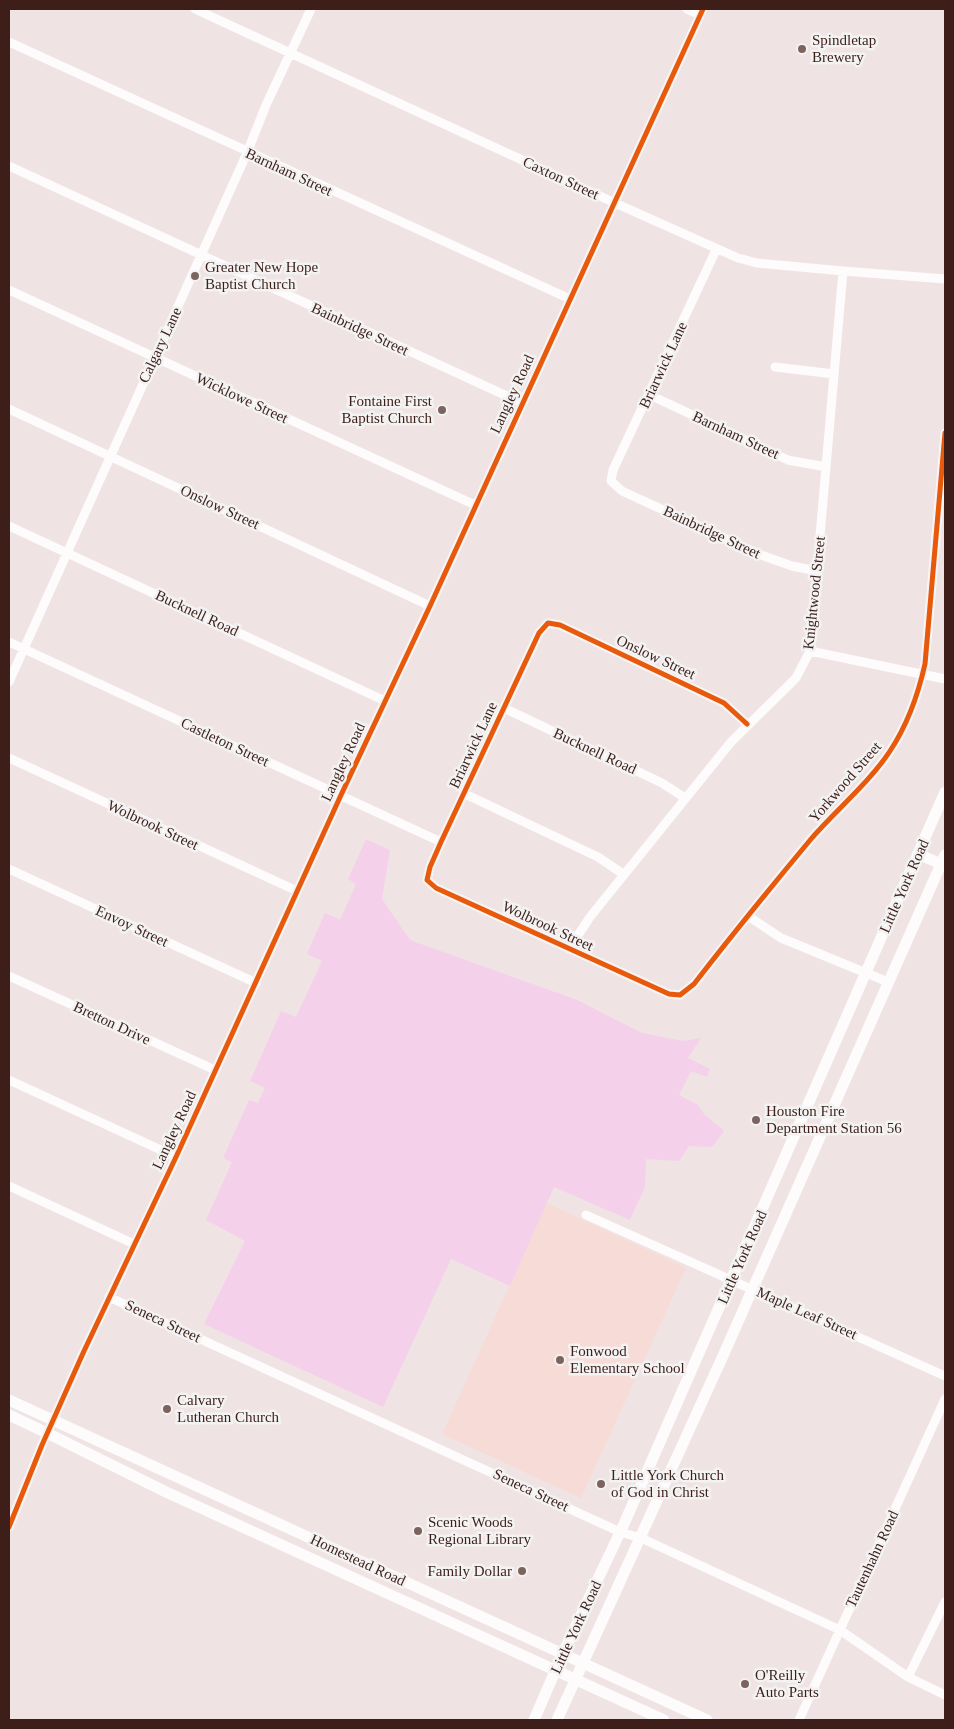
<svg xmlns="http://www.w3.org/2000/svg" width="954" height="1729" viewBox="0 0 954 1729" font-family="Georgia,serif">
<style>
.built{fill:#f6dbd6}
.green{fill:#f5d0eb}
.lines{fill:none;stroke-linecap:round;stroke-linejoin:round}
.minor{stroke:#fdfbfb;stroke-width:9}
.major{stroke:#fdfbfb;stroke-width:11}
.cycleway-casing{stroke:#f3f3f3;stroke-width:8}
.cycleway{stroke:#e8590c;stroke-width:5}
.poi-dot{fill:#7c635f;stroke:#f3f3f3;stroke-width:2}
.labels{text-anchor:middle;stroke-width:5;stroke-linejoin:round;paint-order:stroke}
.poi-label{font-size:15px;fill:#3e1e18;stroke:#f3f3f3;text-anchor:start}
.street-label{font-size:15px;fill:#3e1e18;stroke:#f3f3f3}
</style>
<rect width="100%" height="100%" fill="#efe4e3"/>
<path class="built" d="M 547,1203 L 686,1268 L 581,1498 L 442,1434 Z"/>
<path class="green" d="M 366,839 L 390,850 L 382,899 L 410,940 L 577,1000 L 642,1033 L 683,1041 L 701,1038 L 688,1058 L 710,1069 L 707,1077 L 691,1071 L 679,1095 L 698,1105 L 704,1114 L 724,1131 L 712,1147 L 689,1146 L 679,1161 L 646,1159 L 645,1187 L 630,1220 L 554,1187 L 510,1286 L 451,1259 L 383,1407 L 204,1324 L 245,1241 L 206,1220 L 232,1162 L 223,1158 L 249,1100 L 258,1103 L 265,1088 L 250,1081 L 281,1011 L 296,1017 L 322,961 L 307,954 L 325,913 L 340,920 L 356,884 L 348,879 Z"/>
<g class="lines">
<path class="minor" d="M 195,9 L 615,203 L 738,258 L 757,263 L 843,271 L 945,279
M 687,9 L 700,15
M 9,42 L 570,299
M 9,166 L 522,403
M 716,250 L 613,470 L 611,481 L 622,491 L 761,555 L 792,566 L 817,571
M 9,290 L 475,505
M 775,367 L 834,374
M 650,395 L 788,460 L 826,467
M 9,409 L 430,606
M 9,526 L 385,701
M 9,642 L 441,842
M 810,651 L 945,679
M 9,682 L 247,153 L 266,105 L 311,9
M 504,708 L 662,783 L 685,798
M 747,724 L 724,703 L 560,625 L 548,623 L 539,633 L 441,842 L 430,867 L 427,880 L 436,888 L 669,994 L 680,995 L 694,984 C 732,935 771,887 811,839 C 836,810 869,783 890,751 C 908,724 918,695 925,664 L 945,433
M 9,758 L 297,891
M 465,794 L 598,857 L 623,874
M 9,869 L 256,983
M 748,916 L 781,938 L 888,982
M 569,949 L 590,917 L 731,742 L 796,678 L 810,651 L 843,271
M 9,976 L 215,1070
M 9,1080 L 176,1157
M 9,1186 L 134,1244
M 586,1215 L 945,1376
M 109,1297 L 620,1532 L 641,1538 L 840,1630 L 908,1677 L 945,1695
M 9,1527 L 42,1445 L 84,1351 L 176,1157 L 341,795 L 430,606 L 703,9
M 908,1677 L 945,1602
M 799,1720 L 945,1399"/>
<path class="major" d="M 918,854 L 941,864
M 9,1400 L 707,1720
M 9,1415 L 47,1433 L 166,1492 L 664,1720
M 534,1720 L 563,1653 L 624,1524 L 945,792
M 557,1720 L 722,1358 L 945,855"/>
<defs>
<path id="cycleway" d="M 747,724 L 724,703 L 560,625 L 548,623 L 539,633 L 441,842 L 430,867 L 427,880 L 436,888 L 669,994 L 680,995 L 694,984 C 732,935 771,887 811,839 C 836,810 869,783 890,751 C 908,724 918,695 925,664 L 945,433
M 9,1527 L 42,1445 L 84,1351 L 176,1157 L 341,795 L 430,606 L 703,9"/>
</defs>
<use href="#cycleway" class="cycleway-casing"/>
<use href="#cycleway" class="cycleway"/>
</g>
<g class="poi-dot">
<circle cx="802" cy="49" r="5"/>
<circle cx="195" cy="276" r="5"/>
<circle cx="442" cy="410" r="5"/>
<circle cx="756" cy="1120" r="5"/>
<circle cx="560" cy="1360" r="5"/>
<circle cx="167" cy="1409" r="5"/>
<circle cx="601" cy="1484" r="5"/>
<circle cx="418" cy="1531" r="5"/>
<circle cx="522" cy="1571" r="5"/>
<circle cx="745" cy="1684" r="5"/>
</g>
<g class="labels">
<g class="poi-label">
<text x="812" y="45">Spindletap<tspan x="812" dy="17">Brewery</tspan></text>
<text x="205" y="272">Greater New Hope<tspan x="205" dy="17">Baptist Church</tspan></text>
<text x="432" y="406" text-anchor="end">Fontaine First<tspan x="432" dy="17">Baptist Church</tspan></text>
<text x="766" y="1116">Houston Fire<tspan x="766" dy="17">Department Station 56</tspan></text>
<text x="570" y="1356">Fonwood<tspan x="570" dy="17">Elementary School</tspan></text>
<text x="177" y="1405">Calvary<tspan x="177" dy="17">Lutheran Church</tspan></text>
<text x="611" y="1480">Little York Church<tspan x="611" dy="17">of God in Christ</tspan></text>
<text x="428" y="1527">Scenic Woods<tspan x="428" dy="17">Regional Library</tspan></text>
<text x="512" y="1576" text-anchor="end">Family Dollar</text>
<text x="755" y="1680">O'Reilly<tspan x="755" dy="17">Auto Parts</tspan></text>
</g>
<g class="street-label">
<text transform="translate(289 172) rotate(25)" y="5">Barnham Street</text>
<text transform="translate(561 178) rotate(25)" y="5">Caxton Street</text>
<text transform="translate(360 329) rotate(25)" y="5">Bainbridge Street</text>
<text transform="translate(160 345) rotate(-65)" y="5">Calgary Lane</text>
<text transform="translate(663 365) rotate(-65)" y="5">Briarwick Lane</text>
<text transform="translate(512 394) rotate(-65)" y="5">Langley Road</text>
<text transform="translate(242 398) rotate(25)" y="5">Wicklowe Street</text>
<text transform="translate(736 435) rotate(25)" y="5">Barnham Street</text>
<text transform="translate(220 507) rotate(25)" y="5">Onslow Street</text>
<text transform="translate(712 532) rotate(25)" y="5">Bainbridge Street</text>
<text transform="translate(814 593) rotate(-84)" y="5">Knightwood Street</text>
<text transform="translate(197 613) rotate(25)" y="5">Bucknell Road</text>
<text transform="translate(656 657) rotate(25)" y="5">Onslow Street</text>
<text transform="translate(225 742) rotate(25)" y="5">Castleton Street</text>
<text transform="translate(473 745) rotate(-65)" y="5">Briarwick Lane</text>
<text transform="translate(595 751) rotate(25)" y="5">Bucknell Road</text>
<text transform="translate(343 762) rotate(-65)" y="5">Langley Road</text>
<text transform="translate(845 782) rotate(-49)" y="5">Yorkwood Street</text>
<text transform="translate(153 825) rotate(25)" y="5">Wolbrook Street</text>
<text transform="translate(904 886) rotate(-66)" y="5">Little York Road</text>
<text transform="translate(132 926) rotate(25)" y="5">Envoy Street</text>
<text transform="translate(548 926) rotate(25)" y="5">Wolbrook Street</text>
<text transform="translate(112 1023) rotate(25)" y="5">Bretton Drive</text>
<text transform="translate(174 1130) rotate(-65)" y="5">Langley Road</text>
<text transform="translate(742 1257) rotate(-66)" y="5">Little York Road</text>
<text transform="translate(807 1313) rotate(24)" y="5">Maple Leaf Street</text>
<text transform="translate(163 1321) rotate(25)" y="5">Seneca Street</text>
<text transform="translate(531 1490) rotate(25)" y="5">Seneca Street</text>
<text transform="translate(872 1559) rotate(-65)" y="5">Tautenhahn Road</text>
<text transform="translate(358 1560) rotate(25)" y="5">Homestead Road</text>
<text transform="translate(576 1627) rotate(-65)" y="5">Little York Road</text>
</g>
</g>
<rect width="954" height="1729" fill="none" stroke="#3e1e18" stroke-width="20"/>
</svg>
